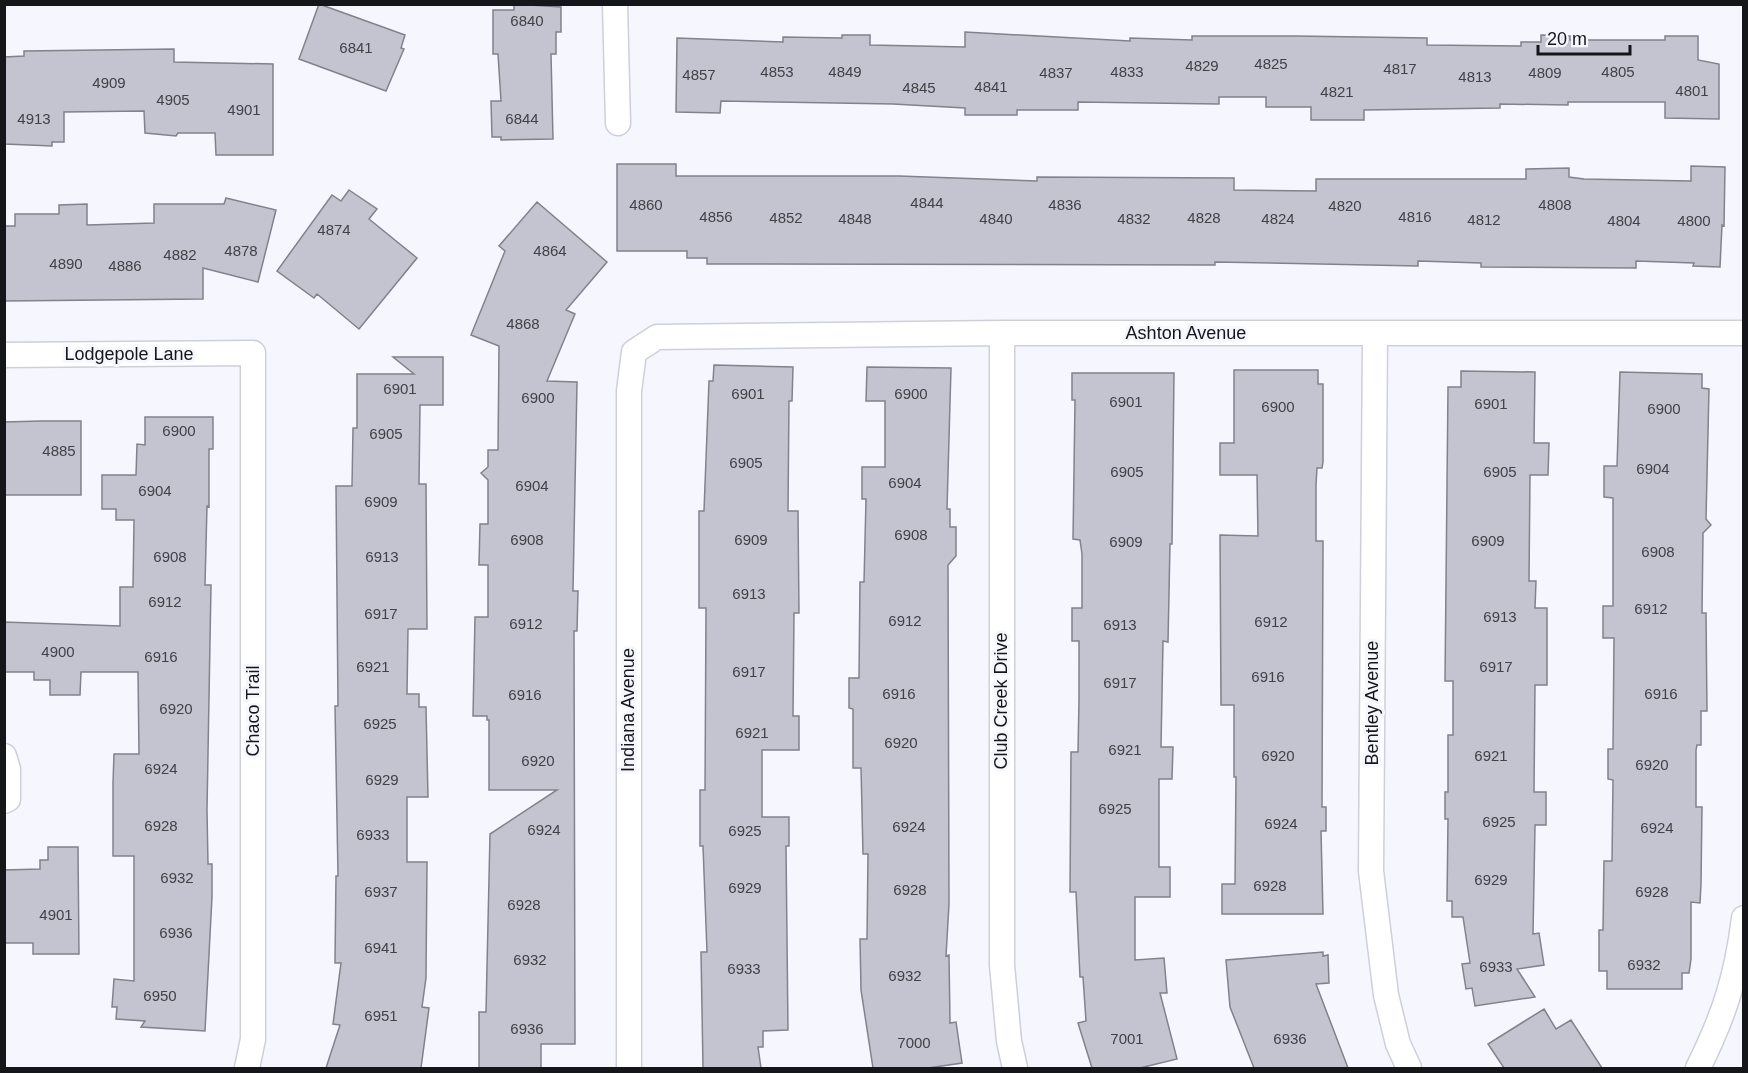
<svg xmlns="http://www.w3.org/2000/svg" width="1748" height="1073" viewBox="0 0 1748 1073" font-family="Arial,sans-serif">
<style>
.building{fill:#c3c4d0;stroke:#80828c;stroke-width:1.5}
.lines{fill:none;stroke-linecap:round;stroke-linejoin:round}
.minor-casing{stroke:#cdcfda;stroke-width:27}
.minor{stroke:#fff;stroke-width:24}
.labels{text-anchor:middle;stroke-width:6;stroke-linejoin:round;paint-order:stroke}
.number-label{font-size:15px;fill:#404248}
.street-label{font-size:18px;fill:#15161a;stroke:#f6f7fe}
</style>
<rect width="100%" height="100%" fill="#f6f7fe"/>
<path class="building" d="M 319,4 L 405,35 L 401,48 L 404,49 L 386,91 L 299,59 Z
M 514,4 L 561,7 L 561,32 L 556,32 L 556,54 L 551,54 L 553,139 L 501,140 L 501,137 L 492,137 L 491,101 L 501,101 L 498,54 L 493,54 L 493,10 L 514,10 Z
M 965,32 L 1130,41 L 1130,38 L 1192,40 L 1192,36 L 1296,36 L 1427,38 L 1427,45 L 1521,46 L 1521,42 L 1541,42 L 1541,35 L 1570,36 L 1570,40 L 1665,40 L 1665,36 L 1698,36 L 1698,60 L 1719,64 L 1719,119 L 1665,118 L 1665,102 L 1568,102 L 1568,105 L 1500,104 L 1500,108 L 1364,110 L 1364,120 L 1311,120 L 1311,107 L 1266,107 L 1266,97 L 1219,97 L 1219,104 L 1078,102 L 1078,110 L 1017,110 L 1017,115 L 965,115 L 965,108 L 893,104 L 721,101 L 720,113 L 676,112 L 677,38 L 783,42 L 783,37 L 842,38 L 842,35 L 870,35 L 870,45 L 965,47 Z
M 174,49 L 174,62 L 273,64 L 273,155 L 216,155 L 215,133 L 178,133 L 176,136 L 145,133 L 144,111 L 64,112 L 64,142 L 52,142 L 52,146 L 5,144 L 4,57 L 24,56 L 24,51 Z
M 617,164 L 676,164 L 676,176 L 899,176 L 1037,181 L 1037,177 L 1234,178 L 1234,190 L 1316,191 L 1316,179 L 1526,179 L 1526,169 L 1569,168 L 1569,177 L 1584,179 L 1691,181 L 1691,166 L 1725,167 L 1724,226 L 1722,225 L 1720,267 L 1693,266 L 1694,263 L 1636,261 L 1636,268 L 1481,267 L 1481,263 L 1418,261 L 1418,266 L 1215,262 L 1215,265 L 707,264 L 707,258 L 687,258 L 687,251 L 617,251 Z
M 349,190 L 377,209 L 369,219 L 417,258 L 359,329 L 317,294 L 314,298 L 277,271 L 332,195 L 341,201 Z
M 226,198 L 276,210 L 258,282 L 203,268 L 203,299 L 4,301 L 4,226 L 15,226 L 15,214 L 59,214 L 59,205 L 87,204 L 87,225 L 154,223 L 154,204 L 224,204 Z
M 537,202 L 607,262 L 566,310 L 575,314 L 547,381 L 577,382 L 573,591 L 578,591 L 577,631 L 574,631 L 575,1044 L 541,1044 L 541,1068 L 479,1068 L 479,1012 L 486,1012 L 490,834 L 557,790 L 489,790 L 489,720 L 487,720 L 487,716 L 473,716 L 475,617 L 488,617 L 488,565 L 479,565 L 480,524 L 488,524 L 488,480 L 481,473 L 488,467 L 488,450 L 498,450 L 499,346 L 471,335 L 505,251 L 499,246 Z
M 393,357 L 443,357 L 443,405 L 420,405 L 419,484 L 426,484 L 427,629 L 408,629 L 407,694 L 419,694 L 419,707 L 426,707 L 428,797 L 407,797 L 407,862 L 427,862 L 426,978 L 422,1007 L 429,1008 L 421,1068 L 326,1068 L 340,1025 L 333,1024 L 341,963 L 335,963 L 336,876 L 338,876 L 335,706 L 338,706 L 336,486 L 352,486 L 353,428 L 357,428 L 357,374 L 414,374 Z
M 714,365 L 793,367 L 792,401 L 789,401 L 788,511 L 798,511 L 799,613 L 794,613 L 793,716 L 799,716 L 799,750 L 762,750 L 762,817 L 789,817 L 789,846 L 786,846 L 788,1030 L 763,1031 L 763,1047 L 758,1047 L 761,1068 L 703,1068 L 701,952 L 707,952 L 703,846 L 700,846 L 700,790 L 705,790 L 706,608 L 699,608 L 699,511 L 704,511 L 709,381 L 713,381 Z
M 867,367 L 951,368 L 947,509 L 950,509 L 950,527 L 956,527 L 956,556 L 948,565 L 949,904 L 946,956 L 949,955 L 950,1023 L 956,1022 L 962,1063 L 928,1068 L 873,1068 L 861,990 L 860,939 L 867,939 L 868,854 L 863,854 L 861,768 L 853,768 L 853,709 L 849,708 L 849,678 L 859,678 L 860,582 L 864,582 L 866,499 L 862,499 L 862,467 L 885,467 L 885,401 L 866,401 Z
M 1234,370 L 1318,370 L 1318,384 L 1323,384 L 1323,462 L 1322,468 L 1317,468 L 1316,484 L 1316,541 L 1323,541 L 1322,807 L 1326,807 L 1326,831 L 1321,831 L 1323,914 L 1222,914 L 1222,884 L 1235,884 L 1236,777 L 1234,777 L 1234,705 L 1221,705 L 1220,535 L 1258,536 L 1257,475 L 1220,475 L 1220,443 L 1234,443 Z
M 1461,371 L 1535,372 L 1534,443 L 1549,443 L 1548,475 L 1530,475 L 1529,581 L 1536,581 L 1535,608 L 1547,608 L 1547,685 L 1535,685 L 1534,792 L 1546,792 L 1546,825 L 1535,825 L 1533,934 L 1539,933 L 1544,965 L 1517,969 L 1535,997 L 1475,1006 L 1472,988 L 1466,989 L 1462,964 L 1470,963 L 1463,917 L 1452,917 L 1452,901 L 1447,901 L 1448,819 L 1445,819 L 1445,792 L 1448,792 L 1448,735 L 1453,735 L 1453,681 L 1445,681 L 1448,387 L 1461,387 Z
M 1620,372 L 1702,374 L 1702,388 L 1709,389 L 1706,519 L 1711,525 L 1703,533 L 1702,613 L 1706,613 L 1707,711 L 1701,711 L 1701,745 L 1697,745 L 1696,750 L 1696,807 L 1702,807 L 1701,884 L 1700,903 L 1691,902 L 1691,959 L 1689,973 L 1682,973 L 1682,989 L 1607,989 L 1607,971 L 1599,971 L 1599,930 L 1603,930 L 1604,861 L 1612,861 L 1613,780 L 1608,779 L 1608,749 L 1613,749 L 1614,638 L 1603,638 L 1603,606 L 1613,606 L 1613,498 L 1604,497 L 1604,466 L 1617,466 Z
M 1072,373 L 1174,373 L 1172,544 L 1170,544 L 1168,642 L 1163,641 L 1161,747 L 1173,747 L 1172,779 L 1159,779 L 1159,867 L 1170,867 L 1170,897 L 1135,897 L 1135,960 L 1164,958 L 1167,993 L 1160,993 L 1177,1059 L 1140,1068 L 1092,1068 L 1078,1023 L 1086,1021 L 1083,977 L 1080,977 L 1076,892 L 1070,892 L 1071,752 L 1078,752 L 1079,699 L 1079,641 L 1072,641 L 1072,608 L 1082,608 L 1082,554 L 1080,540 L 1073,539 L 1075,400 L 1072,400 Z
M 145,417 L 213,417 L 213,449 L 209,449 L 209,507 L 207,506 L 205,585 L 211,585 L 207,810 L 208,864 L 212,864 L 212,897 L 205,1031 L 141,1027 L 145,1021 L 116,1019 L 117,1007 L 112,1007 L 114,979 L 134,981 L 134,856 L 113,856 L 113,783 L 114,754 L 139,754 L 138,672 L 81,672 L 80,695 L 50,695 L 50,680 L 34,680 L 34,672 L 4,672 L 4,622 L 120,626 L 120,587 L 133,587 L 134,520 L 116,520 L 116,509 L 102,509 L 102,475 L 136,475 L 137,444 L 145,445 Z
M 41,421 L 81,421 L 81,495 L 4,495 L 4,422 Z
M 48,847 L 78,847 L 79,954 L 33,954 L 33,943 L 4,943 L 4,870 L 40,869 L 40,860 L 48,860 Z
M 1323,952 L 1323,956 L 1328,955 L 1329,983 L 1316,984 L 1348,1068 L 1254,1068 L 1230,1007 L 1226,960 Z
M 1544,1009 L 1556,1029 L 1571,1020 L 1602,1068 L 1504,1068 L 1488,1044 Z"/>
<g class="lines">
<defs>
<path id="minor" d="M 615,4 L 618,123
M 1002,333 L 1002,965 L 1009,1041 L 1015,1068
M 1375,333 L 1371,871 L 1386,995 L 1398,1044 L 1409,1068
M 4,355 L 253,353 L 253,1039 L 247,1068
M 4,756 L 8,769 L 8,799 L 4,801
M 629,1068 L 629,391 L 634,352 L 657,337 L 1002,333 L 1744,333
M 1698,1068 C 1724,1016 1737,976 1744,918"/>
</defs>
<use href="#minor" class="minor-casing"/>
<use href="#minor" class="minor"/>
</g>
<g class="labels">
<g class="number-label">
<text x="527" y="26">6840</text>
<text x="356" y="53">6841</text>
<text x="1271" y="69">4825</text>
<text x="1202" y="71">4829</text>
<text x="1400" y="74">4817</text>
<text x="777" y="77">4853</text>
<text x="845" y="77">4849</text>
<text x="1127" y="77">4833</text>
<text x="1618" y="77">4805</text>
<text x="1056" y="78">4837</text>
<text x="1545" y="78">4809</text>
<text x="699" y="80">4857</text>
<text x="1475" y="82">4813</text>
<text x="109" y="88">4909</text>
<text x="991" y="92">4841</text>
<text x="919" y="93">4845</text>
<text x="1692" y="96">4801</text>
<text x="1337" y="97">4821</text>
<text x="173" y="105">4905</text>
<text x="244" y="115">4901</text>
<text x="34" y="124">4913</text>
<text x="522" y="124">6844</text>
<text x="927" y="208">4844</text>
<text x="646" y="210">4860</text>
<text x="1065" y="210">4836</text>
<text x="1555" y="210">4808</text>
<text x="1345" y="211">4820</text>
<text x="716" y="222">4856</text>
<text x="1415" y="222">4816</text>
<text x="786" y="223">4852</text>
<text x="1204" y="223">4828</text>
<text x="855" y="224">4848</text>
<text x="996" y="224">4840</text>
<text x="1134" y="224">4832</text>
<text x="1278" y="224">4824</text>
<text x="1484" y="225">4812</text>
<text x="1624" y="226">4804</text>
<text x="1694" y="226">4800</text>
<text x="334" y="235">4874</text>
<text x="241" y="256">4878</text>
<text x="550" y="256">4864</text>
<text x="180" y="260">4882</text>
<text x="66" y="269">4890</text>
<text x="125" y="271">4886</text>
<text x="523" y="329">4868</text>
<text x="400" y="394">6901</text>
<text x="748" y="399">6901</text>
<text x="911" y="399">6900</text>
<text x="538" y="403">6900</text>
<text x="1126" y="407">6901</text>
<text x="1491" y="409">6901</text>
<text x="1278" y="412">6900</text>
<text x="1664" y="414">6900</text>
<text x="179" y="436">6900</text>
<text x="386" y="439">6905</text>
<text x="59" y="456">4885</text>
<text x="746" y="468">6905</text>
<text x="1653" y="474">6904</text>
<text x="1127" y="477">6905</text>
<text x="1500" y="477">6905</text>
<text x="905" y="488">6904</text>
<text x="532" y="491">6904</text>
<text x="155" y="496">6904</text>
<text x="381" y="507">6909</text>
<text x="911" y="540">6908</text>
<text x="527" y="545">6908</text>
<text x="751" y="545">6909</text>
<text x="1488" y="546">6909</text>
<text x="1126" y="547">6909</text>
<text x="1658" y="557">6908</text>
<text x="170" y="562">6908</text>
<text x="382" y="562">6913</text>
<text x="749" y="599">6913</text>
<text x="165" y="607">6912</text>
<text x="1651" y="614">6912</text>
<text x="381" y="619">6917</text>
<text x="1500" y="622">6913</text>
<text x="905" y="626">6912</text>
<text x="1271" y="627">6912</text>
<text x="526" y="629">6912</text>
<text x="1120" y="630">6913</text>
<text x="58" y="657">4900</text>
<text x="161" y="662">6916</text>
<text x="373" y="672">6921</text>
<text x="1496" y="672">6917</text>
<text x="749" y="677">6917</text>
<text x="1268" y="682">6916</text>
<text x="1120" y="688">6917</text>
<text x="899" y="699">6916</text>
<text x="1661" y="699">6916</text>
<text x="525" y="700">6916</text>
<text x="176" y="714">6920</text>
<text x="380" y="729">6925</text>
<text x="752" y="738">6921</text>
<text x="901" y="748">6920</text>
<text x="1125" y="755">6921</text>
<text x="1278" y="761">6920</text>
<text x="1491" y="761">6921</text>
<text x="538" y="766">6920</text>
<text x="1652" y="770">6920</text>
<text x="161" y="774">6924</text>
<text x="382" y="785">6929</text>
<text x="1115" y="814">6925</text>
<text x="1499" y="827">6925</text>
<text x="1281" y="829">6924</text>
<text x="161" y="831">6928</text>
<text x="909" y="832">6924</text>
<text x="1657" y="833">6924</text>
<text x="544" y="835">6924</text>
<text x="745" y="836">6925</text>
<text x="373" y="840">6933</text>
<text x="177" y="883">6932</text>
<text x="1491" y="885">6929</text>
<text x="1270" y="891">6928</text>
<text x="745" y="893">6929</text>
<text x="910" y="895">6928</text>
<text x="381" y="897">6937</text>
<text x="1652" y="897">6928</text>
<text x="524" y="910">6928</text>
<text x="56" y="920">4901</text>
<text x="176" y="938">6936</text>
<text x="381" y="953">6941</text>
<text x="530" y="965">6932</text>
<text x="1644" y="970">6932</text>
<text x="1496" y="972">6933</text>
<text x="744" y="974">6933</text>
<text x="905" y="981">6932</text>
<text x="160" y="1001">6950</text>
<text x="381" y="1021">6951</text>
<text x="527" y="1034">6936</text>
<text x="1127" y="1044">7001</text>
<text x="1290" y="1044">6936</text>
<text x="914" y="1048">7000</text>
</g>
<g class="street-label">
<text x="1186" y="339">Ashton Avenue</text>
<text x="129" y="360">Lodgepole Lane</text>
<text transform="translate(1001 701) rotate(-90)" y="6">Club Creek Drive</text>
<text transform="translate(1372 703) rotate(-90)" y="6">Bentley Avenue</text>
<text transform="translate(628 710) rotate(-90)" y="6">Indiana Avenue</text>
<text transform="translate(253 711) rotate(-90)" y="6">Chaco Trail</text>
</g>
</g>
<rect width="1748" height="1073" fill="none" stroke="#15161a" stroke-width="12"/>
<path d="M1538 45v9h92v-9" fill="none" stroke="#15161a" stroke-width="3"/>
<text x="1547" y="45" font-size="18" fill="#15161a" stroke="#f6f7fe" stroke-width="4.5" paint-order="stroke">20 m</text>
</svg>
